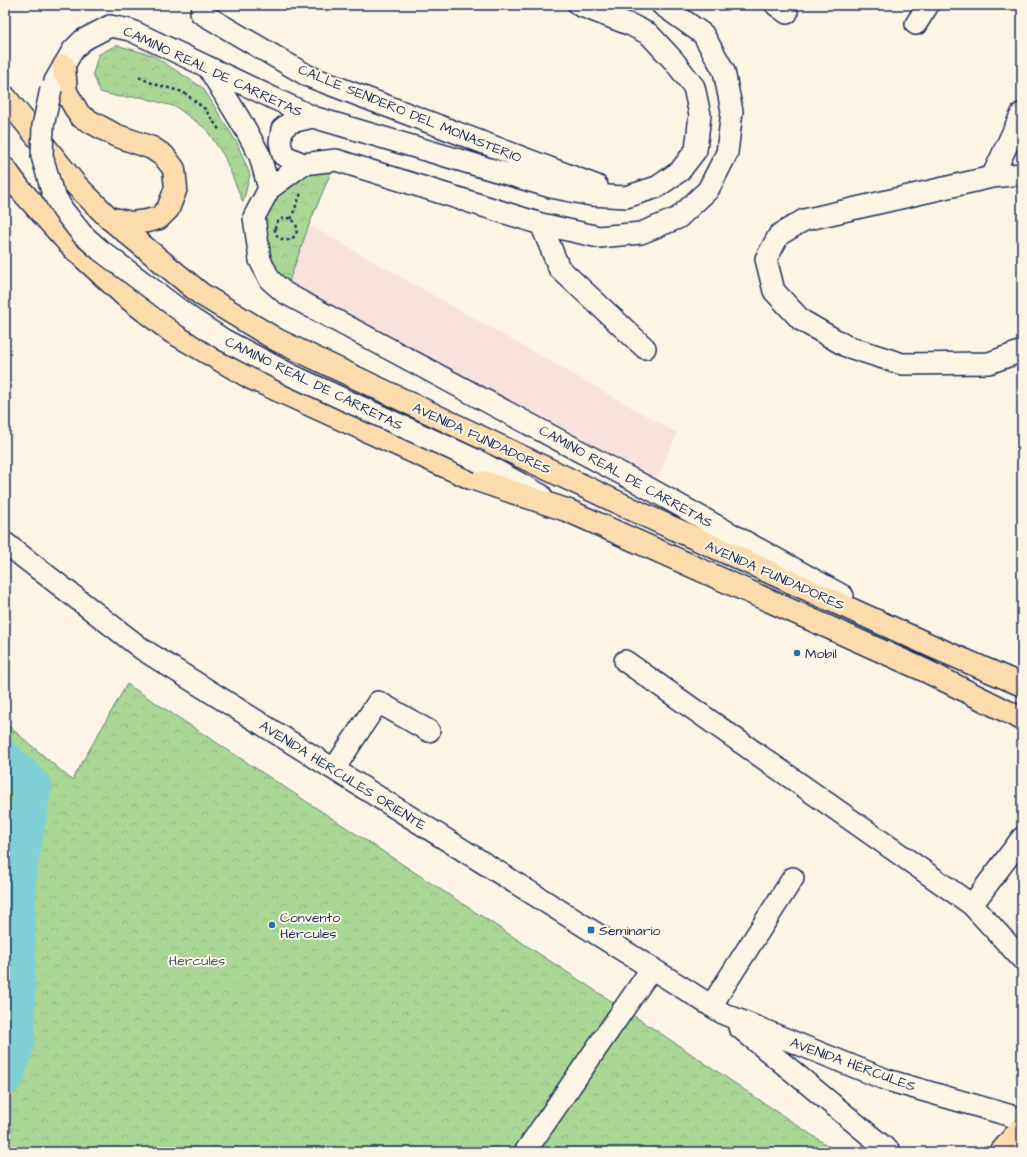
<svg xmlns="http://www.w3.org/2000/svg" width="1027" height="1157" viewBox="0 0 1027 1157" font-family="'Architects Daughter',sans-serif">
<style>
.built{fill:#f8e2de}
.park{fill:url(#park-crowns);stroke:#62837a}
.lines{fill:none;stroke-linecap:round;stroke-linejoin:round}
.river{stroke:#80d1d6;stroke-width:38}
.minor-casing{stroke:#1b2f5e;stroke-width:24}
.major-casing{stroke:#1b2f5e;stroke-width:25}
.path{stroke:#1b2f5e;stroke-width:2.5;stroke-dasharray:3 3;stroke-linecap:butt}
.minor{stroke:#fcf5e5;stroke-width:21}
.major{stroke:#fcdcac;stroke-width:22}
.minor-bridge-casing{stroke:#1b2f5e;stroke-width:24;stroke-linecap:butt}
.minor-bridge{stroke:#fcf5e5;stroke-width:21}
.poi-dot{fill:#1f6fb2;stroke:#fcf5e5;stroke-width:1.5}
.labels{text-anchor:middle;stroke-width:4;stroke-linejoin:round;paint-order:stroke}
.street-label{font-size:14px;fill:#1b2f5e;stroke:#fcf5e5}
.poi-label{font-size:14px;fill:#1b2f5e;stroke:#fcf5e5;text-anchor:start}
.park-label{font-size:14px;fill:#3f596c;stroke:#fcf5e5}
</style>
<defs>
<pattern id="park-crowns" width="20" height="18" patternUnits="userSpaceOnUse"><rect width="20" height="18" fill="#aad795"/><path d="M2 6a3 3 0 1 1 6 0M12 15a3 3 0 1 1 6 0" fill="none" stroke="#92b983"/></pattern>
</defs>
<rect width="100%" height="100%" fill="#fcf5e5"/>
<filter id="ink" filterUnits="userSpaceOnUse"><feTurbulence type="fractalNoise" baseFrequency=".025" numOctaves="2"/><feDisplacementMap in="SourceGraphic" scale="8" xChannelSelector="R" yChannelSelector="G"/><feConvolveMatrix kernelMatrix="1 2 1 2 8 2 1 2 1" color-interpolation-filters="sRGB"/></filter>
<g filter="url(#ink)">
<path class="built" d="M 309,225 L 677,433 L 652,490 L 285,293 Z"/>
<path class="park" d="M 116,45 L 152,55 L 203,88 L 237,143 L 250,175 L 243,202 L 224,156 L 206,129 L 176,107 L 141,97 L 119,97 L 100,92 L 93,74 L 98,55 Z
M 336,160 L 309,225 L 285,293 L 270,280 L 254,217 L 269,189 Z
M 127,684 L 657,1031 L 837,1152 L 5,1152 L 5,723 L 72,780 Z"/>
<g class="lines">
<path class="river" d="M 5,760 L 33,787 L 17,874 L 16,1042 L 5,1076"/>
<defs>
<path id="minor" d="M 662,5 L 703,34 L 724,71 L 732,111 L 727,153 L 708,190 L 678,218 L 641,233 L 599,237 L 541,224 L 336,160 L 303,164 L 269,189 L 254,217 L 260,260 L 270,280 L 285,293 L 652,490 L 843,596
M 776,5 L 787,13
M 201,13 L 308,76 L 597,186
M 916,24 L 928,5
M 208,67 L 246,130 L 260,156 L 269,189
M 55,81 L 73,50 L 83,40 L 110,26 L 130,30 L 313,117 L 551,187 L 591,195 L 626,197 L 657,187 L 680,171 L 696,150 L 700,115 L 694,87 L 674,61 L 649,34 L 631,25 L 579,5
M 303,164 L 283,155 L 280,142 L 282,129 L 291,122 L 313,117
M 1022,174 L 992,177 L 804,220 L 779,235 L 766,259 L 774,291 L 801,320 L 846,346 L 902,364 L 989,363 L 1022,351
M 992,177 L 1022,113
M 541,224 L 559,268 L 645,348
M 480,462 L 541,495
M 5,543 L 142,649 L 691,993 L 724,1014 L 887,1080 L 1022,1119
M 625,661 L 972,905 L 1022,959
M 334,769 L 378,702 L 429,731
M 972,905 L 1022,838
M 711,1006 L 793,878
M 739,1027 L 890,1152
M 525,1152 L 652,968"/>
<path id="major" d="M 64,66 L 66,92 L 80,116 L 115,135 L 152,148 L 164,156 L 174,169 L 176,188 L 168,209 L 159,218 L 147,221 L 131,223 L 109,218
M 5,97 L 76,185 L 109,218 L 201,294 L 277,340 L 644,515 L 936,648 L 1022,685
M 5,169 L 19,188 L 72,247 L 123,294 L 172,332 L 251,378 L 471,478 L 569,511 L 926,671 L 1022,719
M 1001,1152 L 1022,1127"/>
</defs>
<use href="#minor" class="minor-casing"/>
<use href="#major" class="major-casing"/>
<path class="path" d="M 139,77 L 154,84 L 183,92 L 205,109 L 220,131
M275 229a11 11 0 1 1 22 0a11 11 0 1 1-22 0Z
M 291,219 L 301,193"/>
<use href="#minor" class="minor"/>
<use href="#major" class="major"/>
<defs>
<path id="minor-bridge" d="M 51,89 L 43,126 L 42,156 L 52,191 L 63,210 L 82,234 L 100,250 L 189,317 L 224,340 L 293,376 L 480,462"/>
</defs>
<use href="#minor-bridge" class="minor-bridge-casing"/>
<use href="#minor-bridge" class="minor-bridge"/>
</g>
</g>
<g class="poi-dot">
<circle cx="797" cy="653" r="4"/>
<circle cx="272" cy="925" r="4"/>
<rect x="587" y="926" width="8" height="8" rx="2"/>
</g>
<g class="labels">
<g class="street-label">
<text transform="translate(213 71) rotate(25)" y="5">CAMINO REAL DE CARRETAS</text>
<text transform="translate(410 113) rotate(22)" y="5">CALLE SENDERO DEL MONASTERIO</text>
<text transform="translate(314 383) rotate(26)" y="5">CAMINO REAL DE CARRETAS</text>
<text transform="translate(482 438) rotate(25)" y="5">AVENIDA FUNDADORES</text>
<text transform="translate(626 476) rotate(29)" y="5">CAMINO REAL DE CARRETAS</text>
<text transform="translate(775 575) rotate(24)" y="5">AVENIDA FUNDADORES</text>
<text transform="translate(343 775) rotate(32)" y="5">AVENIDA HÉRCULES ORIENTE</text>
<text transform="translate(853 1064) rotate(20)" y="5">AVENIDA HÉRCULES</text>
</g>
<g class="poi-label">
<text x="805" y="658">Mobil</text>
<text x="280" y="922">Convento<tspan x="280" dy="16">Hércules</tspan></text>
<text x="599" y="935">Seminario</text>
</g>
<g class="park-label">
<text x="197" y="965">Hercules</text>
</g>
</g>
<rect width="1027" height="1157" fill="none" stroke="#fcf5e5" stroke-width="20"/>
<rect x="10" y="10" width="1007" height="1137" fill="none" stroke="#1b2f5e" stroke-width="1.5" filter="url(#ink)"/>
</svg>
